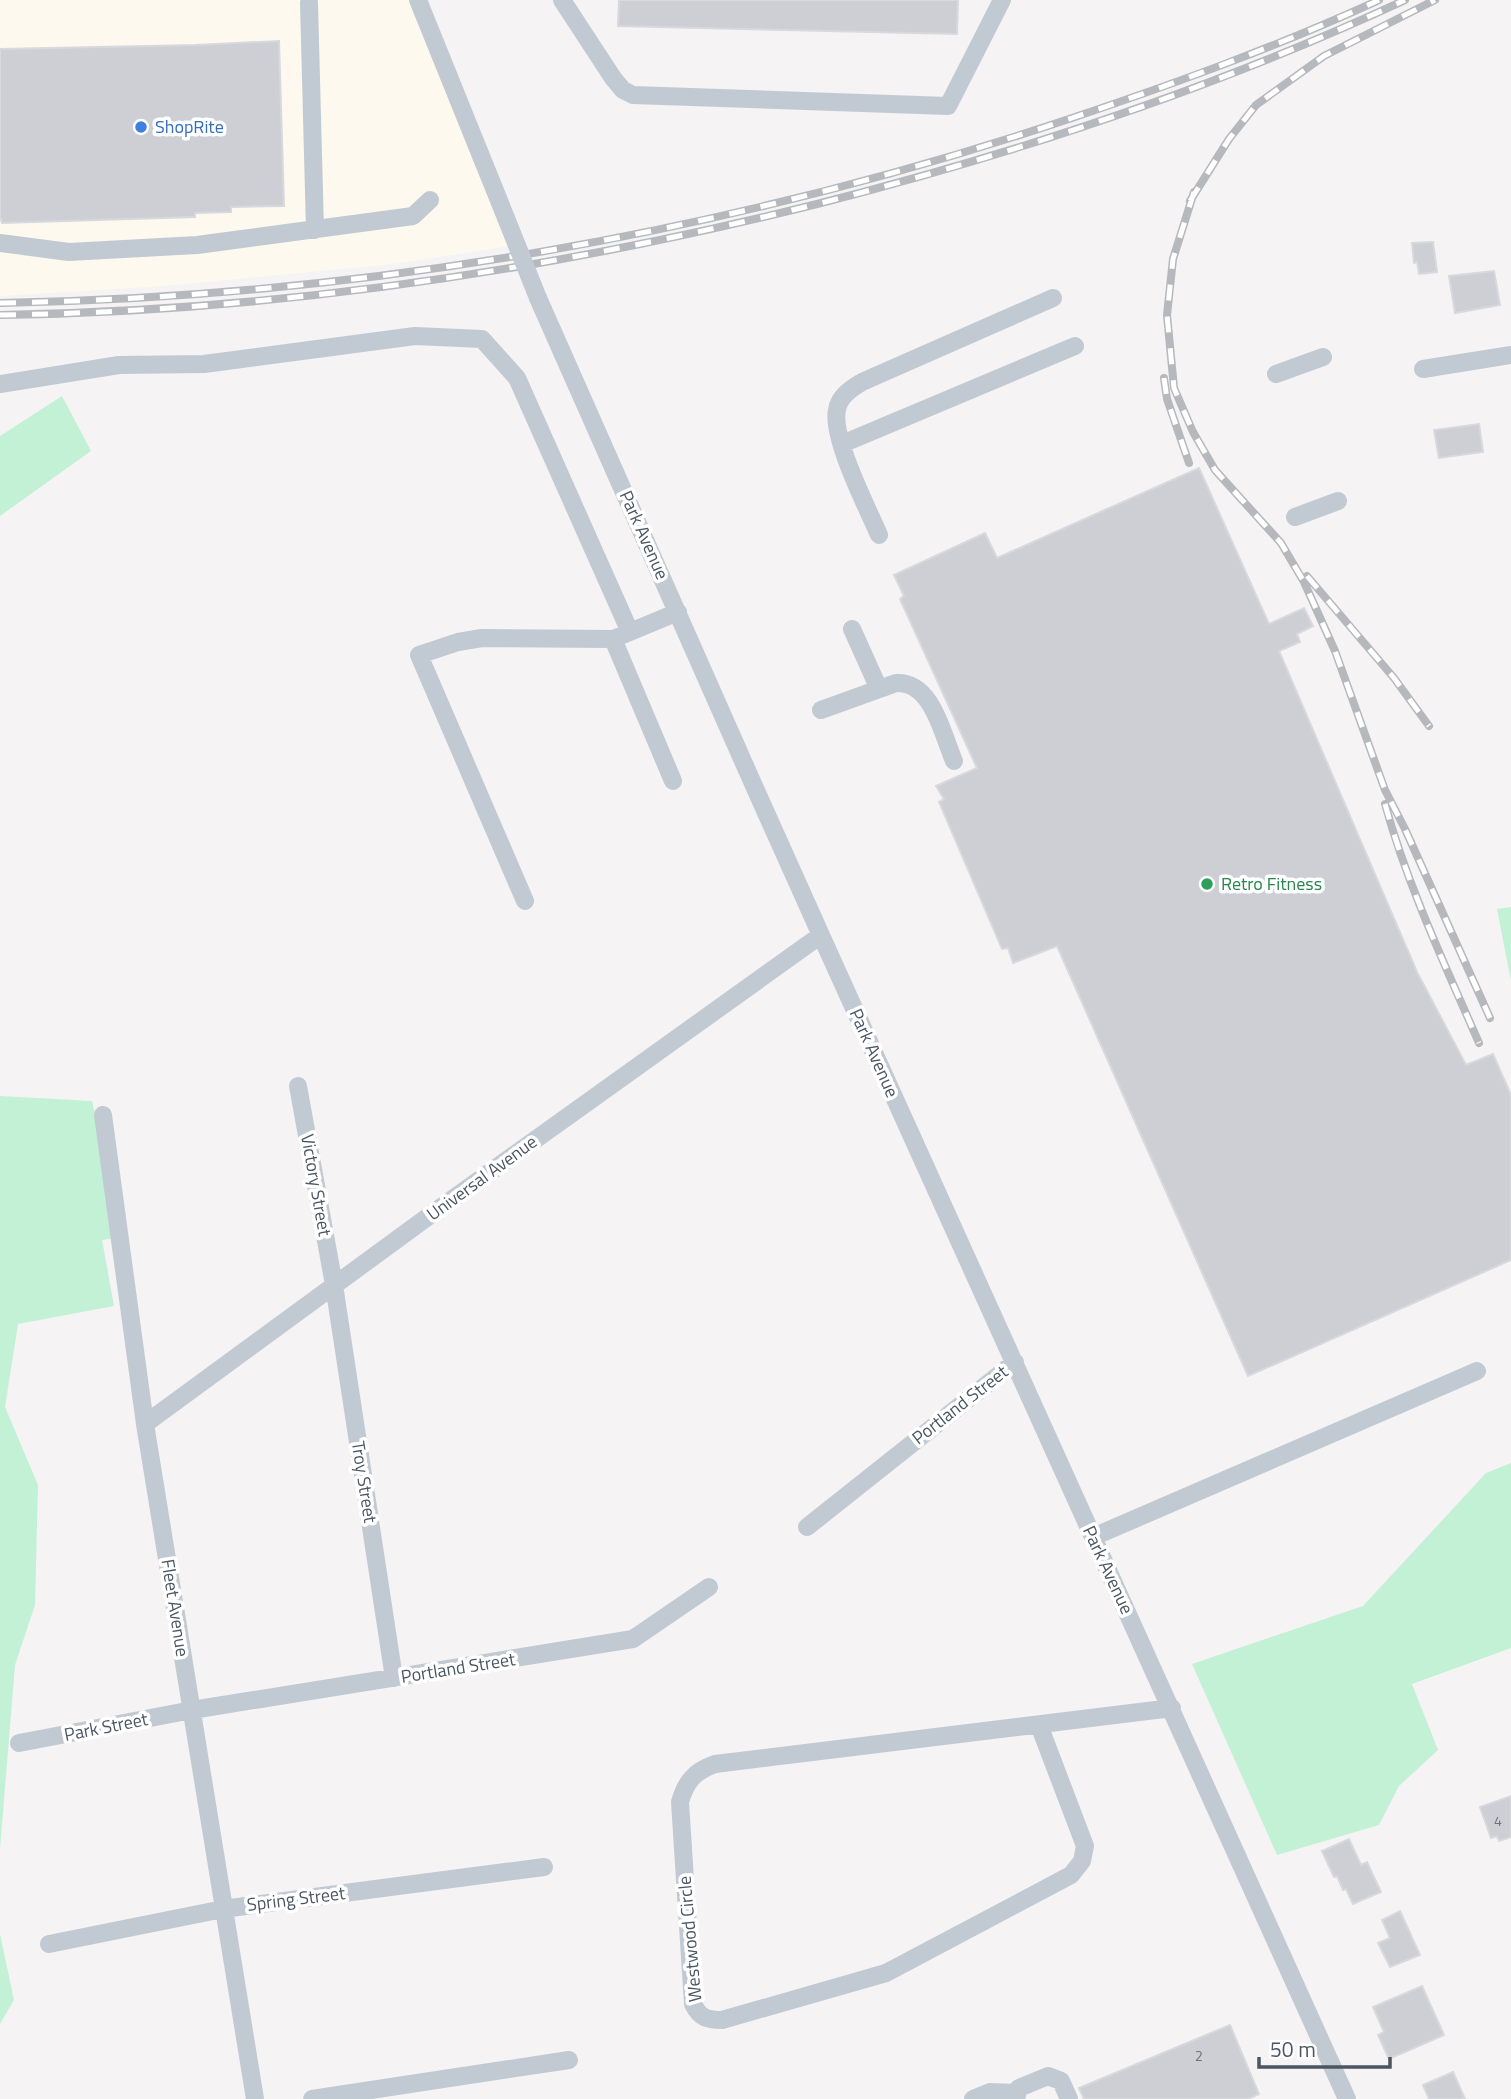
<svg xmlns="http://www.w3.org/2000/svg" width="1511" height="2099" viewBox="0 0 1511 2099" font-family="'Titillium Web',sans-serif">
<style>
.commercial{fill:#fdf9ef}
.green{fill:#c3f1d5}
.building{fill:#cdcfd5;stroke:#d7d9de;stroke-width:2}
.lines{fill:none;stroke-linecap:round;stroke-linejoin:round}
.minor{stroke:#c1cad2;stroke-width:18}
.rail-casing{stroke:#b5b8bd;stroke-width:8}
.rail{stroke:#fff;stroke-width:5;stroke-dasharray:16;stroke-linecap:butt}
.minor-bridge{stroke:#c1cad2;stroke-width:18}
.shop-dot{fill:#3f7fe0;stroke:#fff;stroke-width:2.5}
.leisure-dot{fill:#2e9e5b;stroke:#fff;stroke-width:2.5}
.labels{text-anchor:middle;stroke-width:7;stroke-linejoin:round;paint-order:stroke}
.number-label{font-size:14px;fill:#6b747e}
.shop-label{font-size:18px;fill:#366cbe;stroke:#fff;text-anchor:start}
.street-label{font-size:18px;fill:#4a5661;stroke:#fff}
.leisure-label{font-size:18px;fill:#27864d;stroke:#fff;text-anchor:start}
</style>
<rect width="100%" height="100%" fill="#f5f3f3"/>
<path class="commercial" d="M 0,0 L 418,0 L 517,245 L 394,264 L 165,286 L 0,296 Z"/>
<path class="green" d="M 62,396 L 91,451 L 0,516 L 0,436 Z
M 1511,907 L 1511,981 L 1497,909 Z
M 0,1096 L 92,1101 L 124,1237 L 102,1240 L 114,1306 L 18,1324 L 5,1407 L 38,1485 L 35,1605 L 15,1665 L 0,1849 Z
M 1511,1463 L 1511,1648 L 1412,1684 L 1438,1750 L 1399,1786 L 1379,1825 L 1277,1855 L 1192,1664 L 1363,1606 L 1486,1473 Z
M 0,1934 L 14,2000 L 0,2024 Z"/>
<path class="building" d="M 619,0 L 958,0 L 957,34 L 618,26 Z
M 279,41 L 284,206 L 231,207 L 231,212 L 195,213 L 195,217 L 2,223 L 0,217 L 0,49 L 196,45 Z
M 1433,242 L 1437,272 L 1419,274 L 1417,262 L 1414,263 L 1412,243 Z
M 1494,271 L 1500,305 L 1455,313 L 1449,276 Z
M 1479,424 L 1483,452 L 1439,458 L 1434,430 Z
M 1199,468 L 1269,624 L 1304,608 L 1313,626 L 1297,634 L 1300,642 L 1279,651 L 1417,972 L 1466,1065 L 1493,1054 L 1511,1095 L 1511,1260 L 1248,1376 L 1057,946 L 1013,963 L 1008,948 L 1002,949 L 939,802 L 944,799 L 936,786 L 977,768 L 900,599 L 904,596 L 894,575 L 985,533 L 997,558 Z
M 1511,1796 L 1511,1837 L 1499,1841 L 1497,1836 L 1491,1838 L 1480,1807 Z
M 1349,1839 L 1361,1865 L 1367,1862 L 1381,1892 L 1353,1904 L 1346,1889 L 1343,1890 L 1337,1876 L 1334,1877 L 1322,1851 Z
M 1400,1911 L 1420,1955 L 1390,1967 L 1378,1943 L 1390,1938 L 1382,1920 Z
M 1422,1986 L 1444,2035 L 1389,2059 L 1378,2035 L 1384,2032 L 1373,2007 Z
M 1230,2025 L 1259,2094 L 1248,2099 L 1084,2099 L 1079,2088 Z
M 1453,2072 L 1465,2099 L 1429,2099 L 1423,2085 Z"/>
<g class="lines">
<path class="minor" d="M 418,0 L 506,218
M 562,0 L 613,78 L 623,90 L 633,95 L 948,106 L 1002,0
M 309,3 L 315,230
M 0,243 L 69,252 L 197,245 L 413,216 L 430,200
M 538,298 C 634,512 727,728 824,942 C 998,1328 1176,1712 1347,2099
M 1423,369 L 1511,355
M 1276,374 L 1323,357
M 0,384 L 119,365 L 204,364 L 415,336 L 482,339 L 517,378 L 630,632
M 842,444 L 1075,346
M 1295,517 L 1338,501
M 879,535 C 867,507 831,437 837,410 C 839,396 851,389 862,382 L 1053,298
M 852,629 L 879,689
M 821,710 L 896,683 C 932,681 942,733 954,761
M 673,781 L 613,639 L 678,612
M 525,901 L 419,655 L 458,642 L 482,638 L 613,639
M 298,1086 L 334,1285 L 394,1678
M 103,1115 L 145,1424 L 255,2099
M 145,1424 L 433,1213 L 821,935
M 807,1527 L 1015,1362
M 1093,1537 L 1477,1371
M 1039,1725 L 1085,1846 L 1082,1861 L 1071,1875 L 886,1973 L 722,2020 C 707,2020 700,2018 693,2004 L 680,1802 C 686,1781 695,1771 715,1764 L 1172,1708
M 19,1743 L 192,1710 L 633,1639 L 709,1587
M 49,1944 L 223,1909 L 544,1867
M 312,2099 L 569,2060
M 973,2099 L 990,2092 L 1017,2093
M 1016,2099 L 1019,2088 L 1048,2076 L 1061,2081 L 1069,2099"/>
<defs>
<path id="rail" d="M 1194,192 L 1173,259 L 1167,315 L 1174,388 L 1193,432 L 1215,470 L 1281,543 L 1304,582 L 1335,651 L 1385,790 L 1405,829 L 1490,1018
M 1190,201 L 1229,139 L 1256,105 L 1324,56 L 1435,0
M 0,303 C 363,297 728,233 1072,118 C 1176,83 1279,46 1379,0
M 0,315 C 276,311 554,270 821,203 C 1021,152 1218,87 1405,0
M 1164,378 L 1167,399 L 1189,463
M 1307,576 L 1394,678 L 1429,726
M 1385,804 C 1408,887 1445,965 1479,1043"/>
</defs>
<use href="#rail" class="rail-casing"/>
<use href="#rail" class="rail"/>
<path class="minor-bridge" d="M 506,218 L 538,298"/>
</g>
<circle class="shop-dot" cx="141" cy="127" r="7"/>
<circle class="leisure-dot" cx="1207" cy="884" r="7"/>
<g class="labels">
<g class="number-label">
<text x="1498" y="1826">4</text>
<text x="1199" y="2061">2</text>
</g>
<g class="shop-label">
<text x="155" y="133">ShopRite</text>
</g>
<g class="street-label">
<text transform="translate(644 535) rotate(66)" y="6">Park Avenue</text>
<text transform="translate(874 1053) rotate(66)" y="6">Park Avenue</text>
<text transform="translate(482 1178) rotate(-36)" y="6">Universal Avenue</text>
<text transform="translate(316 1185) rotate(80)" y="6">Victory Street</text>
<text transform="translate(960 1405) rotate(-38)" y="6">Portland Street</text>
<text transform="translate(364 1482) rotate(81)" y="6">Troy Street</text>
<text transform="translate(1108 1570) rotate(65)" y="6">Park Avenue</text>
<text transform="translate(175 1608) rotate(81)" y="6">Fleet Avenue</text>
<text transform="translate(458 1668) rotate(-9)" y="6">Portland Street</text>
<text transform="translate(106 1727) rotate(-11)" y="6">Park Street</text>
<text transform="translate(296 1899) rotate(-7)" y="6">Spring Street</text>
<text transform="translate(690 1939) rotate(-95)" y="6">Westwood Circle</text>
</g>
<g class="leisure-label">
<text x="1221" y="890">Retro Fitness</text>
</g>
</g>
<path d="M1259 2057v10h131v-10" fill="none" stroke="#4a5661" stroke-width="3.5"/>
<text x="1270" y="2057" font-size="21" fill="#4a5661" stroke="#ffffff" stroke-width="5" paint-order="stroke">50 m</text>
</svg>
